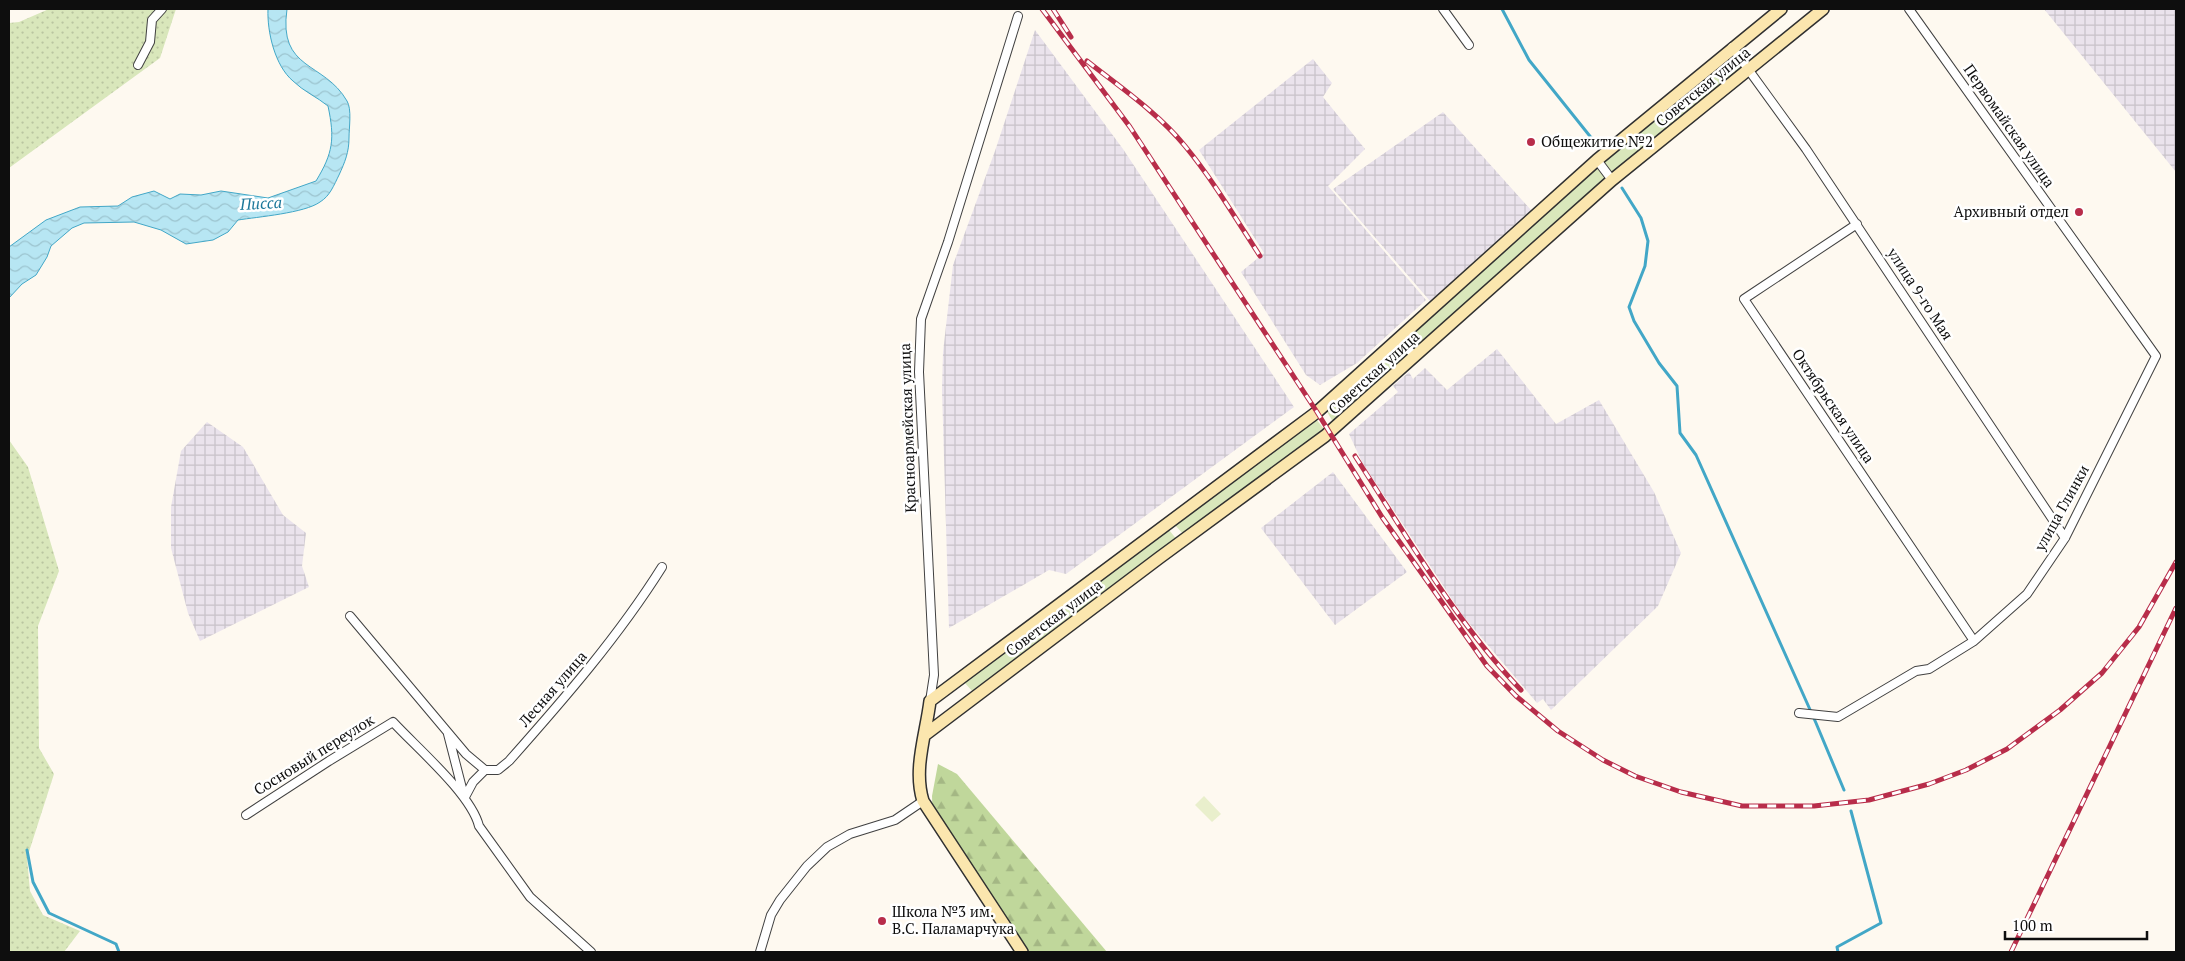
<svg xmlns="http://www.w3.org/2000/svg" width="2185" height="961" viewBox="0 0 2185 961" font-family="'PT Serif',serif">
<style>
.industrial{fill:url(#industrial-grid)}
.grass{fill:#d9e7bb}
.forest{fill:url(#forest-firs)}
.garden{fill:url(#garden-dots)}
.pitch{fill:#e9efcc}
.water{fill:url(#water-waves);stroke:#42a7c7}
.lines{fill:none;stroke-linecap:round;stroke-linejoin:round}
.stream{stroke:#42a7c7;stroke-width:3}
.street-casing{stroke:#414141;stroke-width:10}
.secondary-casing{stroke:#303030;stroke-width:14}
.street{stroke:#fff;stroke-width:8}
.secondary{stroke:#fbe6ae;stroke-width:11}
.rail-casing{stroke:#b82d4a;stroke-width:5}
.rail{stroke:#fff;stroke-width:3;stroke-dasharray:9;stroke-linecap:butt}
.poi-dot{fill:#b82d4a;stroke:#fff;stroke-width:2}
.labels{text-anchor:middle;stroke-width:5;stroke-linejoin:round;paint-order:stroke}
.street-label{font-size:15px;fill:#0e0e0e;stroke:#fff}
.poi-label{font-size:15px;fill:#0e0e0e;stroke:#fff;text-anchor:start}
.water-label{font-size:16px;font-style:italic;fill:#1d789a;stroke:#fff}
</style>
<defs>
<pattern id="industrial-grid" width="8" height="8" patternUnits="userSpaceOnUse" patternTransform="scale(1.25)"><rect width="8" height="8" fill="#eae3ec"/><path d="M0 4h8M4 0v8" fill="none" stroke="#c8c2c9"/></pattern>
<pattern id="forest-firs" width="22" height="20" patternUnits="userSpaceOnUse" patternTransform="scale(1.25)"><rect width="22" height="20" fill="#c0d79b"/><path d="M5 1l3.5 6h-7zM16 11l3.5 6h-7z" fill="#a4b784"/></pattern>
<pattern id="garden-dots" width="8" height="8" patternUnits="userSpaceOnUse" patternTransform="scale(1.25)"><rect width="8" height="8" fill="#d9e7bb"/><path d="M2 2h.1M6 6h.1" fill="none" stroke="#b9c5a0" stroke-width="1.8" stroke-linecap="round"/></pattern>
<pattern id="water-waves" width="16" height="10" patternUnits="userSpaceOnUse" patternTransform="scale(1.25)"><rect width="16" height="10" fill="#b7e6f3"/><path d="M0 5q4-4 8 0t8 0" fill="none" stroke="#9cc4cf"/></pattern>
</defs>
<rect width="100%" height="100%" fill="#fef9f0"/>
<path class="industrial" d="M 2044,9 L 2176,9 L 2176,172 Z
M 1035,30 L 1123,149 L 1294,407 L 1066,574 L 1049,570 L 949,628 L 942,390 L 943,352 L 953,265 L 995,151 Z
M 1313,59 L 1332,83 L 1323,97 L 1365,149 L 1328,186 L 1426,300 L 1357,363 L 1320,385 L 1306,375 L 1241,272 L 1264,253 L 1199,150 Z
M 1443,112 L 1531,210 L 1430,301 L 1333,189 Z
M 1497,349 L 1556,424 L 1599,400 L 1654,492 L 1681,553 L 1658,606 L 1551,710 L 1543,699 L 1537,703 L 1463,616 L 1362,462 L 1349,434 L 1398,392 L 1393,386 L 1409,372 L 1413,379 L 1425,368 L 1447,390 Z
M 207,422 L 243,447 L 283,515 L 306,533 L 302,566 L 309,587 L 200,641 L 188,613 L 171,548 L 171,507 L 181,451 Z
M 1333,472 L 1407,572 L 1335,625 L 1261,528 Z"/>
<path class="grass" d="M 1732,54 L 1743,68 L 1612,175 L 1602,161 Z
M 1597,166 L 1608,178 L 1416,350 L 1405,340 Z
M 1399,346 L 1410,356 L 1333,422 L 1326,410 Z
M 1316,419 L 1324,429 L 1184,535 L 1175,525 Z
M 1169,530 L 1178,541 L 973,692 L 964,682 Z"/>
<path class="forest" d="M 938,764 L 957,774 L 1107,952 L 1019,952 L 933,822 L 932,796 Z"/>
<path class="garden" d="M 49,9 L 176,9 L 160,58 L 9,168 L 9,23 L 19,22 Z
M 9,440 L 28,467 L 59,571 L 38,626 L 39,748 L 54,774 L 27,858 L 30,891 L 43,915 L 80,931 L 64,952 L 9,952 Z"/>
<path class="pitch" d="M 1204,796 L 1221,814 L 1212,822 L 1195,805 Z"/>
<path class="water" d="M 268,9 L 287,9 C 278,71 324,61 347,101 C 352,109 349,128 349,138 C 349,152 345,162 339,175 C 334,185 330,196 320,202 C 305,213 257,217 238,220 L 228,232 L 213,240 L 186,244 L 161,230 L 134,222 L 84,223 L 72,228 L 51,246 L 47,257 L 36,275 L 22,284 L 9,298 L 9,247 L 46,220 L 80,207 L 118,206 L 132,197 L 154,191 L 170,199 L 180,194 L 201,195 L 221,191 L 268,198 L 316,181 C 333,153 335,139 328,106 C 317,97 303,91 293,81 C 275,66 267,32 268,9 Z"/>
<g class="lines">
<path class="stream" d="M 1502,9 L 1529,60 L 1597,145
M 1622,188 L 1641,218 L 1648,241 L 1645,266 L 1629,307 L 1634,321 L 1659,363 L 1677,386 L 1680,433 L 1696,455 L 1816,723 L 1844,790
M 27,850 L 33,882 L 49,913 L 116,944 L 119,952
M 1838,952 L 1837,947 L 1881,923 L 1851,811"/>
<defs>
<path id="street" d="M 1443,9 L 1469,45
M 1732,47 L 1806,149 L 2065,538
M 138,65 L 150,42 L 152,20 L 162,9
M 1597,160 L 1612,180
M 1857,224 L 1744,299 L 1974,641
M 1399,340 L 1415,356
M 350,616 L 466,754 L 485,770 L 498,770 L 509,761 C 564,699 618,637 662,567
M 930,701 L 934,675 L 919,372 L 921,319 L 948,242 L 1018,16
M 1799,713 L 1838,717 L 1916,671 L 1929,669 L 1974,641 L 2027,594 L 2065,538 L 2156,356 L 1909,9
M 448,734 L 464,796
M 465,797 L 473,782 L 485,770
M 246,815 L 329,761 L 393,722 C 417,748 471,794 479,826 L 530,897 L 591,952
M 760,952 L 771,915 L 780,900 L 807,866 L 827,847 L 850,834 L 895,820 L 923,801"/>
<path id="secondary" d="M 926,734 L 1159,558 L 1325,436 L 1612,180 L 1823,9
M 1022,952 L 923,801 C 913,769 926,734 930,701 L 1317,412 L 1597,160 L 1781,9"/>
</defs>
<use href="#street" class="street-casing"/>
<use href="#secondary" class="secondary-casing"/>
<use href="#street" class="street"/>
<use href="#secondary" class="secondary"/>
<defs>
<path id="rail" d="M 1042,9 L 1130,127 L 1317,412 L 1382,517 L 1487,666 L 1516,696 L 1558,731 L 1603,760 L 1635,776 L 1681,792 L 1742,806 L 1814,806 L 1869,800 L 1929,784 L 1966,770 L 2007,749 L 2060,710 L 2102,673 L 2139,627 L 2176,562
M 1053,9 L 1071,37
M 1087,61 C 1120,87 1158,113 1185,146 C 1213,180 1236,219 1260,256
M 1355,456 C 1407,536 1455,621 1521,690
M 2011,952 L 2176,608"/>
</defs>
<use href="#rail" class="rail-casing"/>
<use href="#rail" class="rail"/>
</g>
<g class="poi-dot">
<circle cx="1531" cy="142" r="5"/>
<circle cx="2079" cy="212" r="5"/>
<circle cx="882" cy="921" r="5"/>
</g>
<g class="labels">
<g class="street-label">
<text transform="translate(1703 87) rotate(-39)" y="5">Советская улица</text>
<text transform="translate(2009 126) rotate(55)" y="5">Первомайская улица</text>
<text transform="translate(1920 294) rotate(57)" y="5">улица 9-го Мая</text>
<text transform="translate(1374 373) rotate(-42)" y="5">Советская улица</text>
<text transform="translate(1833 406) rotate(56)" y="5">Октябрьская улица</text>
<text transform="translate(908 428) rotate(-92)" y="5">Красноармейская улица</text>
<text transform="translate(2062 508) rotate(-61)" y="5">улица Глинки</text>
<text transform="translate(1054 618) rotate(-37)" y="5">Советская улица</text>
<text transform="translate(553 689) rotate(-49)" y="5">Лесная улица</text>
<text transform="translate(314 755) rotate(-32)" y="5">Сосновый переулок</text>
</g>
<g class="poi-label">
<text x="1541" y="147">Общежитие №2</text>
<text x="2069" y="217" text-anchor="end">Архивный отдел</text>
<text x="892" y="917">Школа №3 им.<tspan x="892" dy="17">В.С. Паламарчука</tspan></text>
</g>
<g class="water-label">
<text transform="translate(261 203) rotate(-3)" y="6">Писса</text>
</g>
</g>
<rect width="2185" height="961" fill="none" stroke="#0e0e0e" stroke-width="20"/>
<path d="M2005 931v8h142v-8" fill="none" stroke="#0e0e0e" stroke-width="2.5"/>
<text x="2012" y="931" font-size="15" fill="#0e0e0e" stroke="#ffffff" stroke-width="4" paint-order="stroke">100 m</text>
</svg>
